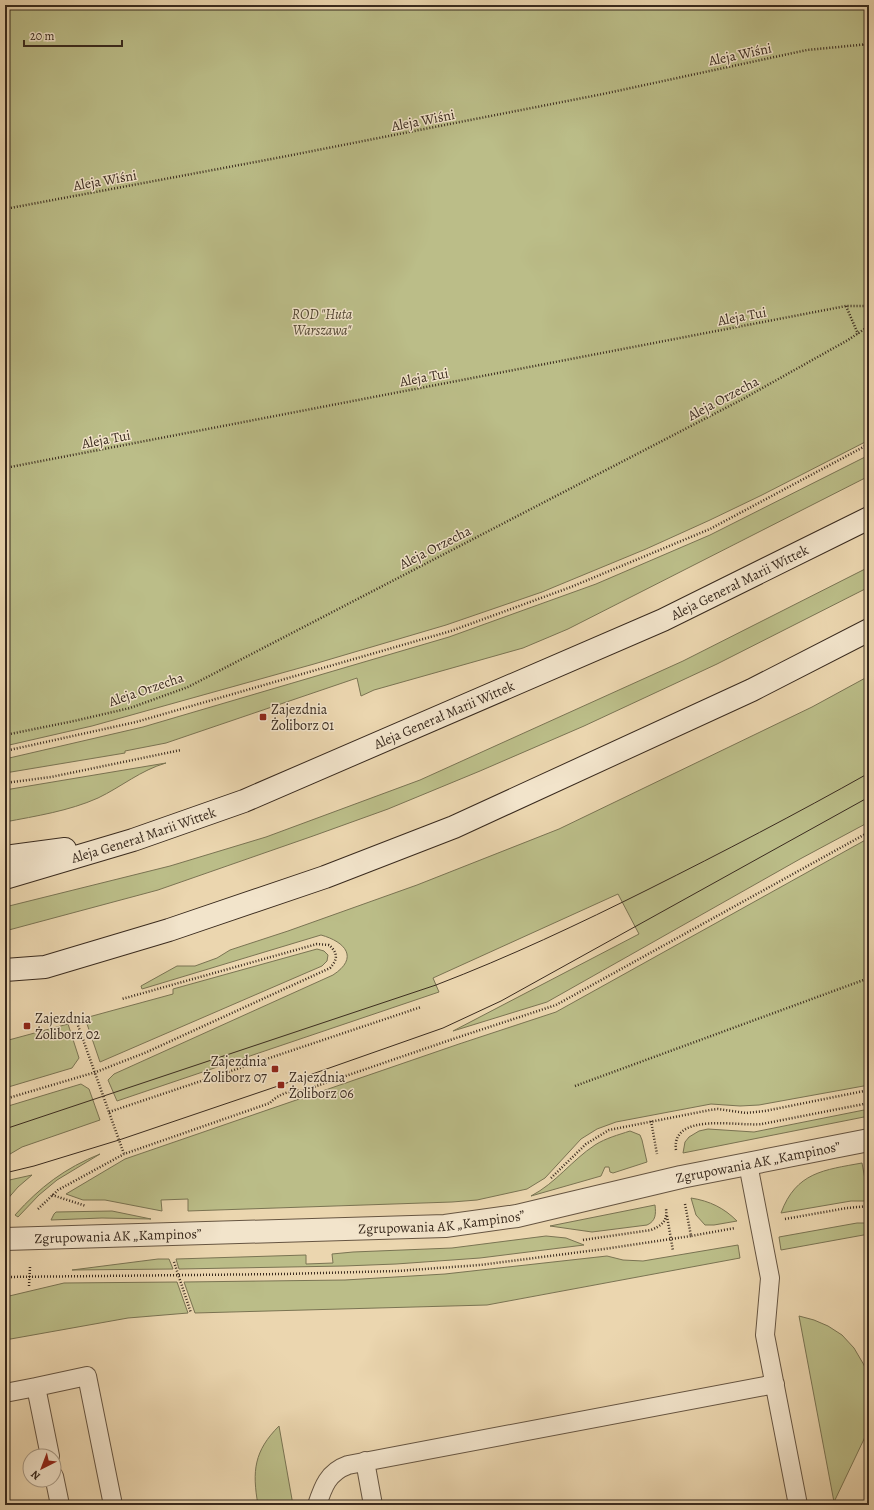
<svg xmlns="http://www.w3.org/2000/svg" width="874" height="1510" viewBox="0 0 874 1510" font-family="Alegreya,serif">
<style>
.green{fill:#bbbd88;stroke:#7a7453}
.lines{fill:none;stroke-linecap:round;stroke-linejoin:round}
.lane-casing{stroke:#665542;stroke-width:20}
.street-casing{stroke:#665542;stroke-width:24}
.secondary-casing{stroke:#392a1e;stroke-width:24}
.path{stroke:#392a1e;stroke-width:2.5;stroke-dasharray:1 2;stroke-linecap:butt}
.lane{stroke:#f2e4cb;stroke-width:18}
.street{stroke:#f2e4cb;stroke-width:22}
.secondary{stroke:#f2e4cb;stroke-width:22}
.tram{stroke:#392a1e;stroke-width:1}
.poi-dot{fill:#8f2418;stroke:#f2e4cb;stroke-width:1.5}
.labels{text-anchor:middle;stroke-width:3;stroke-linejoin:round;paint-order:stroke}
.street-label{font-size:14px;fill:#392a1e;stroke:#f2e4cb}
.park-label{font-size:14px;font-style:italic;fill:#534733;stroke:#f2e4cb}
.poi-label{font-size:14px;fill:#392a1e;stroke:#f2e4cb;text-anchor:start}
</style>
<rect width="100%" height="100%" fill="#ebd6af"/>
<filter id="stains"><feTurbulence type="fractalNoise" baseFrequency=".005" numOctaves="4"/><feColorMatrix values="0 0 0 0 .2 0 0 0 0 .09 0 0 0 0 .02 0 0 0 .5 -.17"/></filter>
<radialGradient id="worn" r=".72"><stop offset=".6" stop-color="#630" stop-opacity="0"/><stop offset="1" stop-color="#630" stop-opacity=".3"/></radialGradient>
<path class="green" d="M 5,5 L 869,5 L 869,440 L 762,495 L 710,520 L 646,549 L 542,592 L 446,625 L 314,664 L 92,726 L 5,746 Z
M 869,455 L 869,476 L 568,629 L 523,648 L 374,690 L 361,696 L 357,678 L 166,743 L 125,751 L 125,753 L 5,773 L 5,759 L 143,727 L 449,637 L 596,584 L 710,535 Z
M 869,567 L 869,587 L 717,664 L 584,726 L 480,771 L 388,809 L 313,836 L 158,890 L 5,931 L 5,907 L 170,866 L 266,837 L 420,780 L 683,661 Z
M 869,676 L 869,822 L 800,859 L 547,1002 L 453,1031 L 639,934 L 618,894 L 433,978 L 439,992 L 117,1101 L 108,1080 L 114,1074 L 333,975 C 359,958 346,942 321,935 L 142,989 L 141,986 L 177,966 L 195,966 L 217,958 L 230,950 L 288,931 L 417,885 L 559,829 L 812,707 Z
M 166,763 C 141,770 121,787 98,798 C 69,811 36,816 5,822 L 5,790 Z
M 869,838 L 869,1085 L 759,1105 L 740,1106 L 711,1104 L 616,1122 L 597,1129 L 581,1139 L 545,1178 L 527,1189 L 477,1200 L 452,1202 L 188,1211 L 188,1199 L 161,1200 L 162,1211 L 105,1200 L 83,1200 L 66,1194 L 125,1159 L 459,1044 L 556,1012 Z
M 317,949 L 324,951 L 328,955 L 327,961 L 322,966 L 100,1062 L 85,1018 L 173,994 L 173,989 Z
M 68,1024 L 79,1058 L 72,1068 L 5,1088 L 5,1041 Z
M 81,1084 L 89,1089 L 100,1120 L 22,1147 L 5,1157 L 5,1107 Z
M 869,1109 L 869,1116 L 683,1153 L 685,1142 L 689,1137 L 699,1131 L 708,1129 L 754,1132 Z
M 630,1131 L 640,1135 L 642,1140 L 647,1162 L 613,1173 L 610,1172 L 609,1167 L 605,1167 L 601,1176 L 531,1196 C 556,1183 572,1160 595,1145 C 606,1138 618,1135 630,1131 Z
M 100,1154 L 57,1180 L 39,1195 L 18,1217 L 15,1215 C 40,1187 65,1168 100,1154 Z
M 862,1163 L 869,1201 L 851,1201 L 781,1213 C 796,1172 824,1170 862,1163 Z
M 32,1175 L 18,1187 L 5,1202 L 5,1181 Z
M 691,1198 C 710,1201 724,1208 737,1221 L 714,1225 L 705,1225 L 696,1215 Z
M 655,1205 C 656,1214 656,1221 647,1225 L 592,1232 L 550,1226 Z
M 112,1211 L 151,1219 L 102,1218 L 51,1220 L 54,1214 L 56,1212 Z
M 857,1223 L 869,1223 L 869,1234 L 781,1250 L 779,1237 Z
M 546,1236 L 566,1238 L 584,1245 L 480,1258 L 396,1264 L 344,1266 L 179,1269 L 176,1259 L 306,1255 L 306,1264 L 333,1263 L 332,1254 L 353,1252 L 452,1248 Z
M 738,1245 L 740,1258 L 487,1305 L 195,1313 L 184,1282 L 345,1280 L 445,1274 L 607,1256 L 623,1260 L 643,1261 Z
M 158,1259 L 169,1259 L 173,1269 L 72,1270 Z
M 177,1282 L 188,1313 L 128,1318 L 5,1340 L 5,1297 L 64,1283 Z
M 799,1316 L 814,1320 L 828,1326 L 842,1335 L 854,1348 L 864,1365 L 869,1380 L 869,1426 L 865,1437 L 834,1502 Z
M 279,1426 L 293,1505 L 258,1505 C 252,1471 254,1451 279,1426 Z"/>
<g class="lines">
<defs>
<path id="lane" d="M 748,1164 L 770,1278 L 765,1335 L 798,1505
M 36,1387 L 87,1376 L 113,1505
M 5,1393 L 36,1387 L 50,1456
M 365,1461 L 373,1505
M 54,1476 L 60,1505
M 317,1505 C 323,1487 328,1472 348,1465 L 775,1384"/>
<g id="street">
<path id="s1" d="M 5,1239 L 445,1226 L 517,1216 L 681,1177 L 869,1140"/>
</g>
<g id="secondary">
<path d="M 5,857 L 65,849"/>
<path id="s2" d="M 5,878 L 133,840 L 244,801 L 663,620 L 869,518"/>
<path d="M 5,970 L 45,967 L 169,930 L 325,877 L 454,827 L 752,690 L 869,630"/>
</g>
</defs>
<use href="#lane" class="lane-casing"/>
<use href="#street" class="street-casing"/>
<use href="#secondary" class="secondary-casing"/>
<path class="path" d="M 864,44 L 869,49
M 5,209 L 282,157 L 465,121 L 603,94 L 807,50 L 869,44
M 846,306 L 858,334
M 5,468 L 846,306 L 869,306
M 5,735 L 74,721 L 130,708 L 188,687 L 741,400 L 848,340 L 869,326
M 5,751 L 136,722 L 451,631 L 571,587 L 710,529 L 869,444
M 5,783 L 51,777 L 181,750
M 76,1020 L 124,1154
M 575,1086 L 869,978
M 5,1099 L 96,1072 L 147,1052 L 330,968 C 338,959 338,953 329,945 L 317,944 L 122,999
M 109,1112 L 421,1007
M 651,1121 L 657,1154
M 676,1150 C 671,1111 740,1127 762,1124 L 869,1103
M 551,1178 L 586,1144 L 609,1130 L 710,1110 L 718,1109 L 746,1113 L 765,1111 L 869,1090
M 52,1195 L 86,1206
M 685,1204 L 691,1236 L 735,1228
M 38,1209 L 58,1190 L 124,1154 L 270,1103 C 277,1095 292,1089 302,1091 L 456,1038 L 556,1005 L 869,832
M 667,1216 L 673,1251
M 785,1219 L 847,1208 L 869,1206
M 583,1240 L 651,1230 C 661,1226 668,1221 666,1209
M 174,1262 L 191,1313
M 5,1277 L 284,1274 L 397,1271 L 480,1265 L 604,1249 L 691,1236
M 29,1286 L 30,1267"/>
<use href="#lane" class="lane"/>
<use href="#street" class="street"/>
<use href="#secondary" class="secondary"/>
<path class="tram" d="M 5,1129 L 436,985 C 509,957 579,924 649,889 C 723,852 796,814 869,773
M 5,1173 L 34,1166 L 119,1140 L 281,1085 L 443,1028 L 501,1001 L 869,797"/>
</g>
<g class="poi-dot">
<rect x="259" y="713" width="8" height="8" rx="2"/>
<rect x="23" y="1022" width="8" height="8" rx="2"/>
<rect x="271" y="1065" width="8" height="8" rx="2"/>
<rect x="277" y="1081" width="8" height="8" rx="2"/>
</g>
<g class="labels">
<g class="street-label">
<text transform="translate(740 54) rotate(-12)" y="5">Aleja Wiśni</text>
<text transform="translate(423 120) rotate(-11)" y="5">Aleja Wiśni</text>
<text transform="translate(105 180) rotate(-10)" y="5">Aleja Wiśni</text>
<text transform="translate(742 316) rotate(-11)" y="5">Aleja Tui</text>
<text transform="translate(424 377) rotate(-11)" y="5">Aleja Tui</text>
<text transform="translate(723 398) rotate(-28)" y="5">Aleja Orzecha</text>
<text transform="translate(106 439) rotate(-11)" y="5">Aleja Tui</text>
<text transform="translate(435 547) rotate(-27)" y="5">Aleja Orzecha</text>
<text dy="5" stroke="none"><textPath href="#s2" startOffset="793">Aleja Generał Marii Wittek</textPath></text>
<text transform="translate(146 689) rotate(-19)" y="5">Aleja Orzecha</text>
<text dy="5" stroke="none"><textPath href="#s2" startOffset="469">Aleja Generał Marii Wittek</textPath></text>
<text dy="5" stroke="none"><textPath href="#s2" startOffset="145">Aleja Generał Marii Wittek</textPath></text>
<text dy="5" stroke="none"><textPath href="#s1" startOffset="760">Zgrupowania AK „Kampinos”</textPath></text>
<text dy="5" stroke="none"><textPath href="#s1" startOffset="437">Zgrupowania AK „Kampinos”</textPath></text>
<text dy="5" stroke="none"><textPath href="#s1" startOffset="113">Zgrupowania AK „Kampinos”</textPath></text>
</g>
<g class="park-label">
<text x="322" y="319">ROD "Huta<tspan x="322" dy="16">Warszawa"</tspan></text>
</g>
<g class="poi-label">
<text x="271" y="714">Zajezdnia<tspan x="271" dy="16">Żoliborz 01</tspan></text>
<text x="35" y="1023">Zajezdnia<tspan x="35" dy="16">Żoliborz 02</tspan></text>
<text x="267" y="1066" text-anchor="end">Zajezdnia<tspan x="267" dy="16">Żoliborz 07</tspan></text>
<text x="289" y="1082">Zajezdnia<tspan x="289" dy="16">Żoliborz 06</tspan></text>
</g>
</g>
<rect width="874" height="1510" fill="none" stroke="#ebd6af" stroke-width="20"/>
<rect x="6" y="6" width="862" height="1498" fill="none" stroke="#392a1e" stroke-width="2"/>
<rect x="10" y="10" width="854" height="1490" fill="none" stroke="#392a1e"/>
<g transform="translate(42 1468) rotate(222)"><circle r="19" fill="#f2e4cb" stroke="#a89a86"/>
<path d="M0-3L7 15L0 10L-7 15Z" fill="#8f2418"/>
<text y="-6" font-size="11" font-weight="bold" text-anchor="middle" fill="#392a1e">N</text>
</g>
<path d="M24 40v6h98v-6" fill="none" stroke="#392a1e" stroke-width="2"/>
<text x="30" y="40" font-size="12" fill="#392a1e" stroke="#f2e4cb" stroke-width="3" paint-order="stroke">20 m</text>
<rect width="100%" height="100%" filter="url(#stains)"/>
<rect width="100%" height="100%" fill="url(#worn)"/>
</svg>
